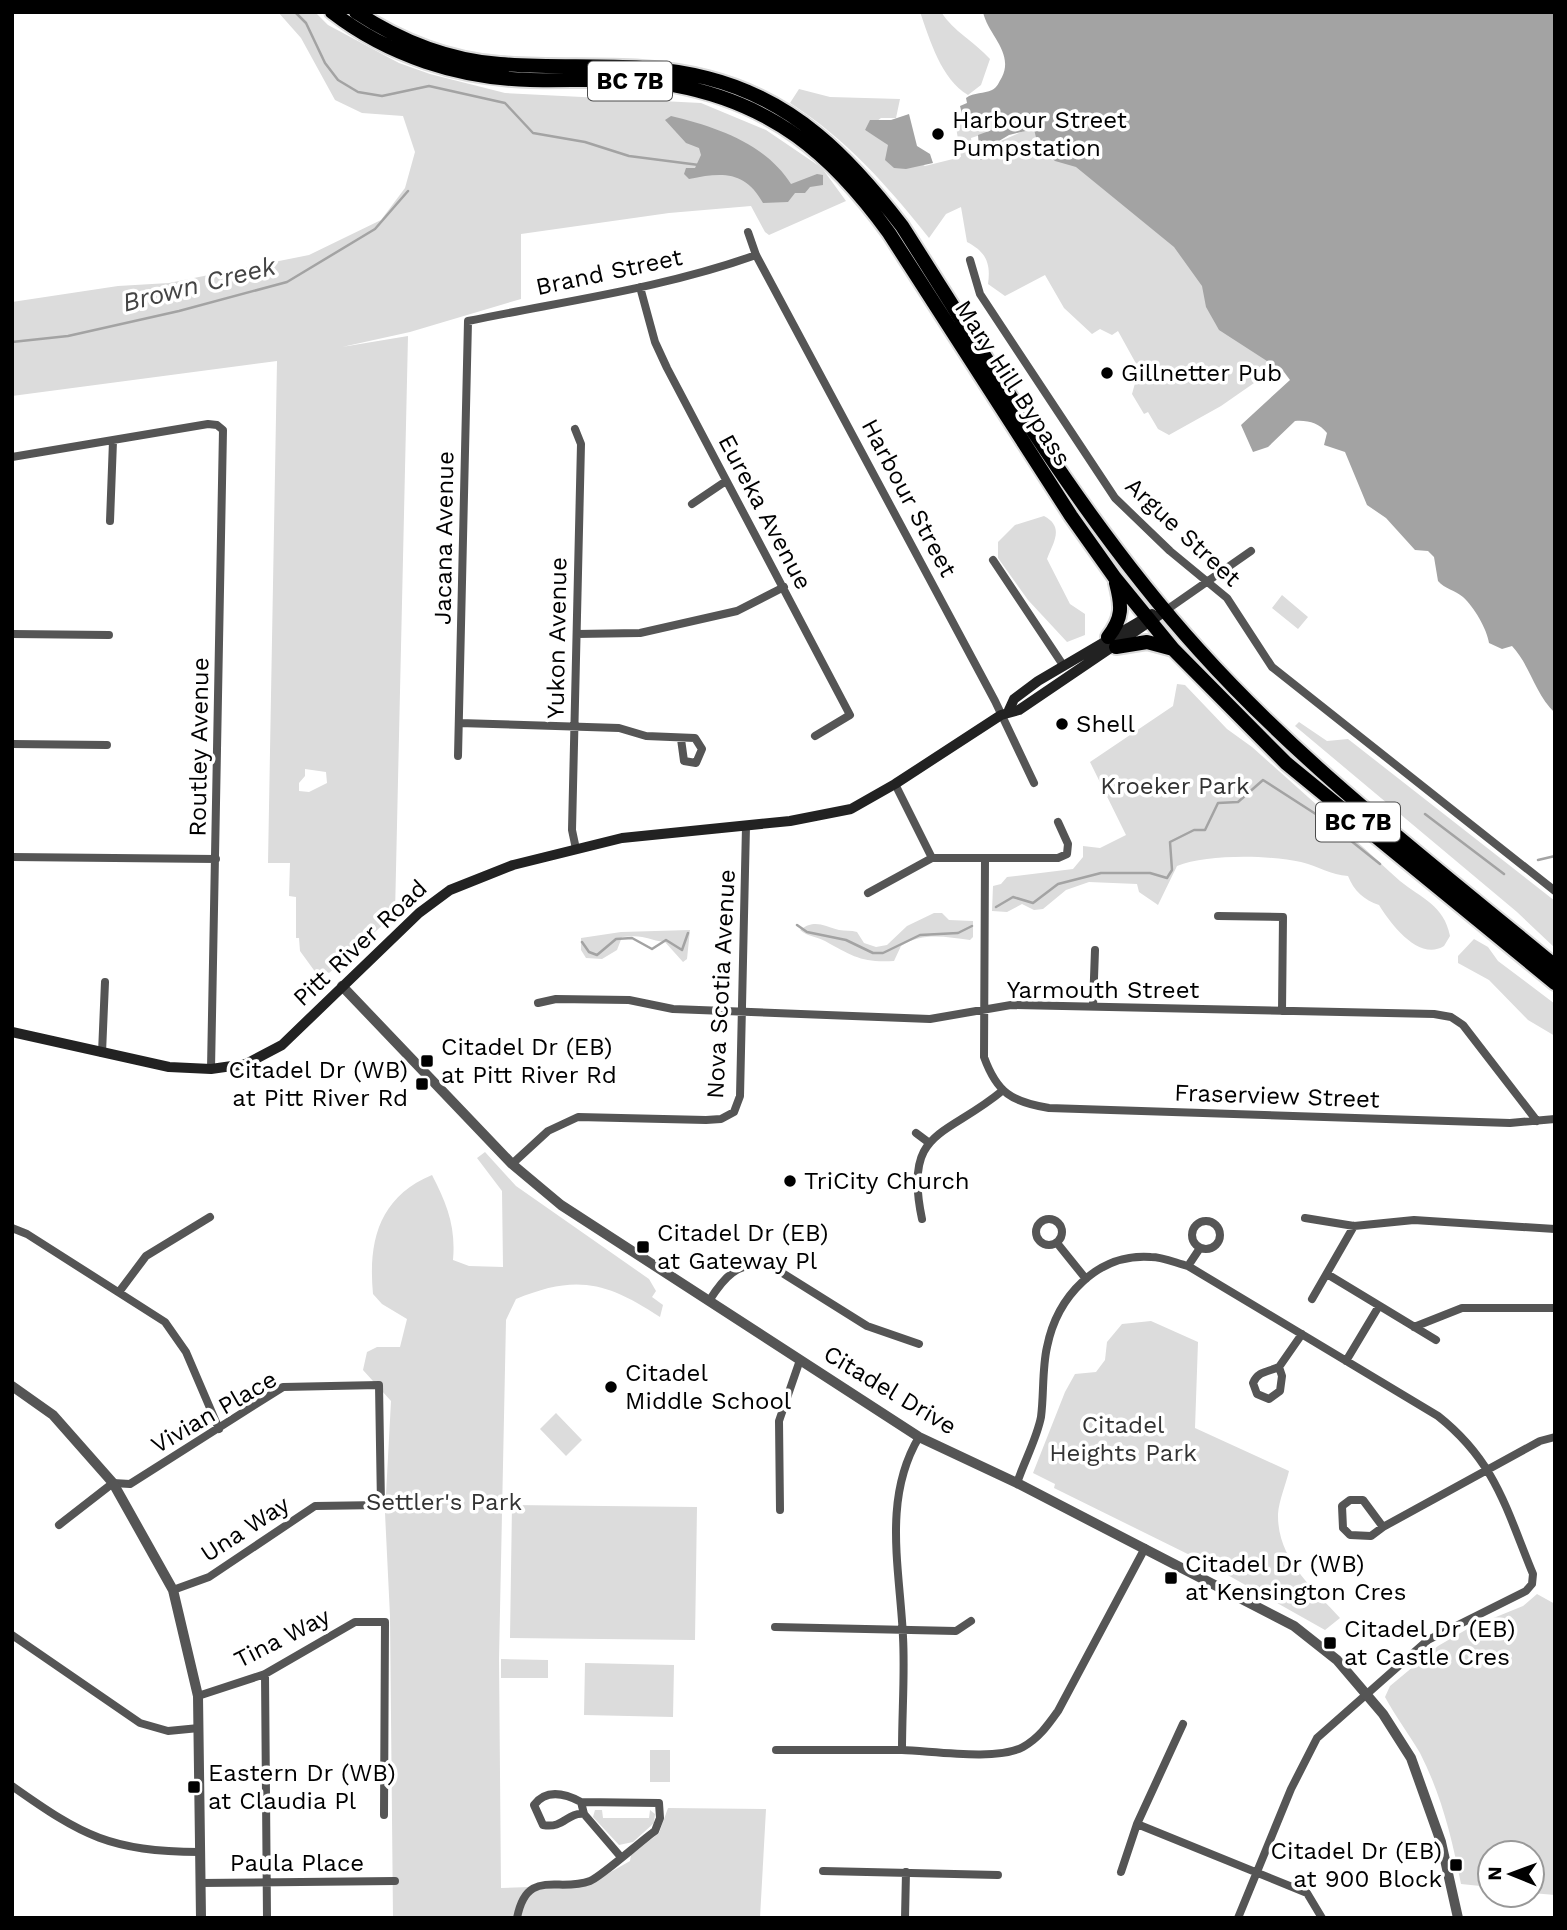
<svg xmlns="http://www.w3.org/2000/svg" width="1567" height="1930" viewBox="0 0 1567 1930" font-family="'Work Sans',sans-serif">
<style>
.green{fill:#dcdcdc;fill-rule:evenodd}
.water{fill:#a3a3a3}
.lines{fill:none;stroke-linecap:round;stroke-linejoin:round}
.stream{stroke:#a3a3a3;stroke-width:2.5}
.trunk-casing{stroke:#dbdbdb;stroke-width:18}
.minor{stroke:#555;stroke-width:8}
.tertiary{stroke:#555;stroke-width:10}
.secondary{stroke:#222;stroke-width:10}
.trunk{stroke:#000;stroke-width:14}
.poi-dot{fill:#000;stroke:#fff;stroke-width:2.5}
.labels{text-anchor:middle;stroke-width:7;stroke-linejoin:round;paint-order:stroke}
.shield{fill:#fff;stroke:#4c4c4c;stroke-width:2}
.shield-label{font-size:23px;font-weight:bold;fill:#000}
.poi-label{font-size:24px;fill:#000;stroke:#fff;text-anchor:start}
.street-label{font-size:24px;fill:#000;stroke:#fff}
.park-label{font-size:24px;fill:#333;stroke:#fff}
.water-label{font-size:26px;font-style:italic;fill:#444;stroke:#fff}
</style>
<rect width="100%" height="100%" fill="#fff"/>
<path class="green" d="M 278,12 L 315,12 L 328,25 L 399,63 L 430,74 L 505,93 L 701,103 L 766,130 L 822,168 L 846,201 L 769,235 L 765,232 L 751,206 L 669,213 L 521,234 L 521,299 L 410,332 L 342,347 L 408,336 L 395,914 L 329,973 L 323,970 L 316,973 L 300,951 L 299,938 L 296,938 L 296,897 L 289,896 L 290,863 L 268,863 L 277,361 L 12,396 L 12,302 L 118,286 L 169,283 L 309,255 L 381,220 L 405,188 L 415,152 L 403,116 L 362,113 L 335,100 L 301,38 ZM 305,769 L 326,772 L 327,783 L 309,792 L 299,791 L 299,783 L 305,776 Z
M 920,12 L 941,12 C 954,32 974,41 990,59 L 981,85 L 968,95 C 941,79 930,40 920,12 Z
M 799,89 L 830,97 L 900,99 L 896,118 L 881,118 L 865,130 L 925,166 L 961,157 L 955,121 L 957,118 L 965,118 L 962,114 L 993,109 L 1033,118 L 971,138 L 974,158 L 980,160 L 994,144 L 1035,126 L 1062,96 L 1284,372 L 1281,378 L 1267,374 L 1221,406 L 1169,435 L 1158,429 L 1148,412 L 1144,414 L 1132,394 L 1139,369 L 1118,331 L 1112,335 L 1100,329 L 1092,334 L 1064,308 L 1045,275 L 1005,296 L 988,284 C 991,263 986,252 967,242 L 961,207 L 946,214 L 929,238 C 888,186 846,139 790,103 Z
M 1044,516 C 1065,527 1053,543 1047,559 L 1070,604 L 1085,614 L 1085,635 L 1067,642 L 1028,600 L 998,558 L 998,542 L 1015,525 Z
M 1282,595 L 1308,617 L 1298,629 L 1272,608 Z
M 1177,684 L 1185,685 L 1227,729 L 1252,747 L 1337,823 L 1344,837 L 1354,839 C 1370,853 1384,867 1400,881 C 1421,898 1444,905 1450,936 L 1444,946 C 1419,962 1390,923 1379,905 C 1364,900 1354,891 1348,876 C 1331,875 1318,866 1301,862 C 1270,855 1206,854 1177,866 L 1158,905 L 1139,892 L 1137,884 L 1089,882 L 1066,890 L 1043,909 L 1034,910 L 1022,904 L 1007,912 L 992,911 L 993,886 L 1001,884 L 1007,877 L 1073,869 L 1083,857 L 1083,846 L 1100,848 L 1126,835 L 1090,762 L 1173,706 Z
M 1299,722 L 1327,741 L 1348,739 L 1555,901 L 1555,948 L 1517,912 L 1295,726 Z
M 934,913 L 942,913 L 949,920 L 973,921 L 973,937 L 970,940 C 945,937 923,932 901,946 L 894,961 C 862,963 852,956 825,941 C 816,936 808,937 800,930 C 815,919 823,926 839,930 C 845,931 851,930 857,932 L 864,943 L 876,947 L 887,945 L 907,926 Z
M 690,930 L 687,959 L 683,962 L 665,942 C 647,940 646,934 622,937 L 617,950 L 602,959 L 586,958 L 581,950 L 581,938 L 621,932 Z
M 1474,939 L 1488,947 L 1498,961 L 1555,1004 L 1555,1036 L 1528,1020 L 1489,980 L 1458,963 L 1458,956 Z
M 485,1152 L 516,1186 L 649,1279 L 656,1291 L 652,1297 L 663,1305 L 660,1317 C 607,1282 576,1274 516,1299 L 506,1320 L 499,1659 L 501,1888 L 588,1885 L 630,1861 L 631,1855 L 659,1833 L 668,1808 L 766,1809 L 760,1918 L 393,1918 L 390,1616 L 385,1513 L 391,1401 L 363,1370 L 367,1352 L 377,1347 L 400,1347 L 407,1319 L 382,1304 L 373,1294 C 368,1241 379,1197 432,1175 C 447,1204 456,1227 453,1260 L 469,1266 L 503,1267 L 502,1191 L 477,1158 Z
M 1151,1321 L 1198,1342 L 1195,1428 L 1289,1471 C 1286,1484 1279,1500 1278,1514 C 1277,1559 1313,1588 1340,1618 L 1325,1630 L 1210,1565 L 1054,1488 L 1055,1484 L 1033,1473 L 1065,1392 L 1075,1374 L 1096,1372 L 1105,1360 L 1107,1342 L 1122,1324 Z
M 556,1413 L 582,1440 L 566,1456 L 540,1429 Z
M 512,1505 L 697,1507 L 695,1640 L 510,1638 Z
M 1537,1594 L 1555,1604 L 1555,1895 L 1532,1893 L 1532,1853 L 1490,1853 L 1490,1887 L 1461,1884 C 1452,1838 1441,1794 1420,1753 C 1409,1734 1395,1716 1385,1697 L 1390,1686 L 1438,1646 L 1469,1628 L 1523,1606 Z
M 501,1659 L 548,1660 L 548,1678 L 501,1678 Z
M 585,1663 L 674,1665 L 673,1717 L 584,1715 Z
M 650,1750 L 670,1750 L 670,1782 L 650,1782 Z
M 595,1810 L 602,1810 L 603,1818 L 649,1818 L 650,1810 L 655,1814 L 654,1823 L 633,1842 L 619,1845 L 593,1817 Z"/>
<path class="water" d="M 983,12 L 1555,12 L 1555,713 C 1535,694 1530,665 1512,646 L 1502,649 L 1489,643 C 1487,629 1474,607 1463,597 C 1455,590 1445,589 1438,581 L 1434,557 L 1428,551 L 1415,550 L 1386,518 L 1367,505 L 1345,452 L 1324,445 L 1327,433 C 1319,423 1308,420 1295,421 L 1268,447 L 1253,452 L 1241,425 L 1290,380 L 1284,372 L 1219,330 L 1206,307 L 1202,286 L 1174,247 L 1076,167 L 1055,161 L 1038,146 L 1034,129 L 1009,135 L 994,144 L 989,156 L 980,160 L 978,135 L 1017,121 L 1019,117 L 994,114 L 978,120 L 969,112 L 962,114 L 960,106 L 967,103 L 966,98 C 974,92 984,94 992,90 C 997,88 999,82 1002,77 C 1014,52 988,35 983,12 Z
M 909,114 L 917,146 L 930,154 L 933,163 L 906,169 L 894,168 L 885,160 L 888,145 L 865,130 L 870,120 L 891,120 Z
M 671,116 C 716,127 765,143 791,184 L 817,174 L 823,175 L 823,185 L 810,187 L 805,193 L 795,193 L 788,202 L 763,203 C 745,171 723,172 689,179 L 684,174 L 686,168 L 695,168 L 701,155 L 699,148 L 686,143 L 665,120 Z"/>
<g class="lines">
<path class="stream" d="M 295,12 L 306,23 L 325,63 L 338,80 L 358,92 L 382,96 L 429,86 L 505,103 L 533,133 L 585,142 L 629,156 L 699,165
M 12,342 L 68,336 L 179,311 L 287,282 L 375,229 L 408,191
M 1425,814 L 1504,874
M 1538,860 L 1555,856
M 996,907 L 1013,897 L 1033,903 L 1058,884 L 1101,873 L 1150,873 L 1167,878 L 1172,870 L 1170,842 L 1194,830 L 1205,830 L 1218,803 L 1238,802 L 1263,780 L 1325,820 L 1380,864
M 797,925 L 807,932 L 846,940 L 873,953 L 883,953 L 920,935 L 958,933 L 972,926
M 582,942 L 589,952 L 597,955 L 616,939 L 632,938 L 652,949 L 666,940 L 682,950 L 688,933"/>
<defs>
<path id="trunk" d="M 332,12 C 389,56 459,78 530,80 C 577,81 626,77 673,85 C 772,103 832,154 889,233 L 1071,516 L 1115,578 L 1173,649 L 1286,763 L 1555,983
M 356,12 C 400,41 448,60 500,64 C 569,70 640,60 707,78 C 794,100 849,157 902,226 C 994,370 1084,523 1199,650 C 1305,768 1433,865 1555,966
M 1108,637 C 1123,618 1122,606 1116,583
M 1116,647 L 1147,642 L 1173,649"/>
</defs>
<use href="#trunk" class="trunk-casing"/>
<path class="minor" d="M 748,232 L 756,255 L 995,701 L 1034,783
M 970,260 L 980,294 L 1115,498 L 1170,551 L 1227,598 L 1272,667 L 1555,891
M 640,287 L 655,342 L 667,368 L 850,715 L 815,736
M 575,429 L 581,444 L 572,830 L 576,849
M 12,457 L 208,424 L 217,425 L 223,430 L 211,1069
M 692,504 L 726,481
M 110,521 L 113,441
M 993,560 L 1063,665
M 1165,611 L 1251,551
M 12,634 L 109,635
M 577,634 L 640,633 L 737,611 L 784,587
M 459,723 L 619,728 L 646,736 L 695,738 L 702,749 L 696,763 L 684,761 L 681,739
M 12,744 L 107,745
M 458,756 L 468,321 C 565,301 664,288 756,255
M 895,784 L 932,858
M 12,857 L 216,859
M 985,858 L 984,1057 C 997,1093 1012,1102 1049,1108 L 1510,1123 L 1555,1119
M 868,893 L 932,858 L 1058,858 L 1067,854 L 1068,844 L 1058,822
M 1218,916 L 1283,917 L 1282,1011
M 538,1003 L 556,999 L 629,1000 L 673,1009 L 930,1019 L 1011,1005 L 1434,1014 L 1451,1017 L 1463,1025 L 1537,1121
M 1093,1006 L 1095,950
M 102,1053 L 105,982
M 916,1133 L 928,1142
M 512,1164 L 548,1131 L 578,1117 L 706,1120 L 721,1119 L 734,1112 L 740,1096 L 746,826
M 1305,1218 L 1354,1226 L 1414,1220 L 1555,1229
M1036 1232a13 13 0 1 1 26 0a13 13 0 1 1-26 0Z
M 922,1219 C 903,1129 945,1138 1002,1091
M1192 1235a14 14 0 1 1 28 0a14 14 0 1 1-28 0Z
M 12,1228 L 27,1234 L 165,1322 L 186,1352 L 219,1429
M 1057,1243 L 1086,1279
M 1188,1266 L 1200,1248
M 1327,1274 L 1436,1340
M 119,1292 L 146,1256 L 210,1217
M 1312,1299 L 1354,1226
M 709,1301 C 724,1277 737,1262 768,1264 L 867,1326 L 919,1344
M 1414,1327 L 1462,1308 L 1555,1308
M 1346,1361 L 1379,1306
M 1279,1367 L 1282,1376 L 1280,1391 L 1269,1399 L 1257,1394 L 1253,1383 C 1258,1371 1268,1372 1279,1367 L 1302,1334
M 919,1437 C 882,1499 900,1569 903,1637 C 905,1674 902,1712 902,1750 C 933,1751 997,1761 1023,1747 C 1039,1738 1048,1725 1058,1711 L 1145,1548
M 1017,1483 C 1024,1462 1037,1438 1041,1417 C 1044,1394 1042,1369 1047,1347 C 1057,1297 1097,1253 1151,1257 C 1163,1257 1176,1263 1188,1266 L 1438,1416 C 1496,1462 1506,1509 1533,1574 L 1532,1584 L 1526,1591 L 1428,1640 L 1317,1738 L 1291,1789 L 1238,1918
M 780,1510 L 779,1421 L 800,1360
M 59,1525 L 113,1483 L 130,1484 L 283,1387 L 379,1385 L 381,1505 L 315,1506 L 209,1577 L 173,1590
M 1383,1527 L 1371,1536 L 1350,1535 L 1343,1528 L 1342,1506 L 1350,1500 L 1363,1500 L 1383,1527 L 1540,1441 L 1555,1437
M 775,1627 L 956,1631 L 971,1621
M 12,1635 L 140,1723 L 168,1731 L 199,1728
M 265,1674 L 267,1918
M 198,1696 L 265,1674 L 355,1622 L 385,1622 L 384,1815
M 776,1750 L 902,1750
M 12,1786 C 84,1837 110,1851 200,1852
M 584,1814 C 567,1812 564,1829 543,1825 L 534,1805 C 546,1789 564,1793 581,1802 L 584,1814 L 620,1856
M 1137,1824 L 1307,1893 L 1322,1918
M 823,1871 L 998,1875
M 1121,1872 L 1137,1824 L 1183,1724
M 200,1883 L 395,1881
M 517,1918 C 527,1867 558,1893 590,1881 C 601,1877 642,1840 655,1831 L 660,1818 L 659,1803 L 581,1802
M 905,1918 L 906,1872"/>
<path class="tertiary" d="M 342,986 L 512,1164 L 561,1205 L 919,1437 L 1017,1483 L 1294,1626 L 1337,1660 L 1383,1714 L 1411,1758 L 1441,1842 L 1458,1918
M 12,1386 L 53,1415 L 113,1483 L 173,1590 L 198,1696 L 201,1918"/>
<path class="secondary" d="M 1009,710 L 1014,699 L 1038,681 L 1152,614
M 12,1032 L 169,1067 L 211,1069 L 246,1064 L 282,1045 L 419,913 L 450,890 L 513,865 L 622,838 L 790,821 L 851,809 L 895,784 L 1001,715 L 1019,710 L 1165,611"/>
<use href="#trunk" class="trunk"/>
</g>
<g class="poi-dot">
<circle cx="938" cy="134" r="7"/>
<circle cx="1107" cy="373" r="7"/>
<circle cx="1062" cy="724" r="7"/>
<rect x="420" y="1054" width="14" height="14" rx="3.5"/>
<rect x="415" y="1077" width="14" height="14" rx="3.5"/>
<circle cx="790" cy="1181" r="7"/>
<rect x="636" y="1240" width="14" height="14" rx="3.5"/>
<circle cx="611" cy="1387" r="7"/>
<rect x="1164" y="1571" width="14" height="14" rx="3.5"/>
<rect x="1323" y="1636" width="14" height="14" rx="3.5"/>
<rect x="187" y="1780" width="14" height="14" rx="3.5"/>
<rect x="1449" y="1858" width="14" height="14" rx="3.5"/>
</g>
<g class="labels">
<g class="shield">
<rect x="588" y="61.5" width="84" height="39" rx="5"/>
<rect x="1316" y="802.5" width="84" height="39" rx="5"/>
</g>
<g class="shield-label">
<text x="630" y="89">BC 7B</text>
<text x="1358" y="830">BC 7B</text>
</g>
<g class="poi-label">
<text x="952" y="128">Harbour Street<tspan x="952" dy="28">Pumpstation</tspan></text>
<text x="1121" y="381">Gillnetter Pub</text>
<text x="1076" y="732">Shell</text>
<text x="441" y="1055">Citadel Dr (EB)<tspan x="441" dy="28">at Pitt River Rd</tspan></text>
<text x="408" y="1078" text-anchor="end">Citadel Dr (WB)<tspan x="408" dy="28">at Pitt River Rd</tspan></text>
<text x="804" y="1189">TriCity Church</text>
<text x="657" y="1241">Citadel Dr (EB)<tspan x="657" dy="28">at Gateway Pl</tspan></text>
<text x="625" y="1381">Citadel<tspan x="625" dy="28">Middle School</tspan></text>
<text x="1185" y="1572">Citadel Dr (WB)<tspan x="1185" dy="28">at Kensington Cres</tspan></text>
<text x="1344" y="1637">Citadel Dr (EB)<tspan x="1344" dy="28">at Castle Cres</tspan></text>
<text x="208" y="1781">Eastern Dr (WB)<tspan x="208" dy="28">at Claudia Pl</tspan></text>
<text x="1442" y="1859" text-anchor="end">Citadel Dr (EB)<tspan x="1442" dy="28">at 900 Block</tspan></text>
</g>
<g class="street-label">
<text transform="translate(609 272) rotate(-12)" y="8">Brand Street</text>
<text transform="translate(1013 383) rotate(57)" y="8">Mary Hill Bypass</text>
<text transform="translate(909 498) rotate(62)" y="8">Harbour Street</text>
<text transform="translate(765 512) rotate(62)" y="8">Eureka Avenue</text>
<text transform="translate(1183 532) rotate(43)" y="8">Argue Street</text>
<text transform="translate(444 538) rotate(-89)" y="8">Jacana Avenue</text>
<text transform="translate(557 638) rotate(-89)" y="8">Yukon Avenue</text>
<text transform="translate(199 747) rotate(-89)" y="8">Routley Avenue</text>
<text transform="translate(360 943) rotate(-43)" y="8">Pitt River Road</text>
<text transform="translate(721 984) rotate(-87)" y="8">Nova Scotia Avenue</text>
<text x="1103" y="998">Yarmouth Street</text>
<text transform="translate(1277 1096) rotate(2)" y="8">Fraserview Street</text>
<text transform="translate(890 1390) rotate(31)" y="8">Citadel Drive</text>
<text transform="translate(214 1412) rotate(-30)" y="8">Vivian Place</text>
<text transform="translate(245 1529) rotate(-33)" y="8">Una Way</text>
<text transform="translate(282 1638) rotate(-27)" y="8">Tina Way</text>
<text x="297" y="1871">Paula Place</text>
</g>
<g class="park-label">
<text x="1175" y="794">Kroeker Park</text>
<text x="1123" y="1433">Citadel<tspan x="1123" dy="28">Heights Park</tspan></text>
<text x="444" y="1510">Settler's Park</text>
</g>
<g class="water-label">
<text transform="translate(199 284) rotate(-14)" y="9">Brown Creek</text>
</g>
</g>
<rect width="1567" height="1930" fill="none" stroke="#000000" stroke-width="28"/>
<g transform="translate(1511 1874) rotate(271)"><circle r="33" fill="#ffffff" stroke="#999999" stroke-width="2"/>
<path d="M0-5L12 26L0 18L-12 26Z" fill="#000000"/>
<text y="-10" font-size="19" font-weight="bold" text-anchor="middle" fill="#000000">N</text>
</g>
</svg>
